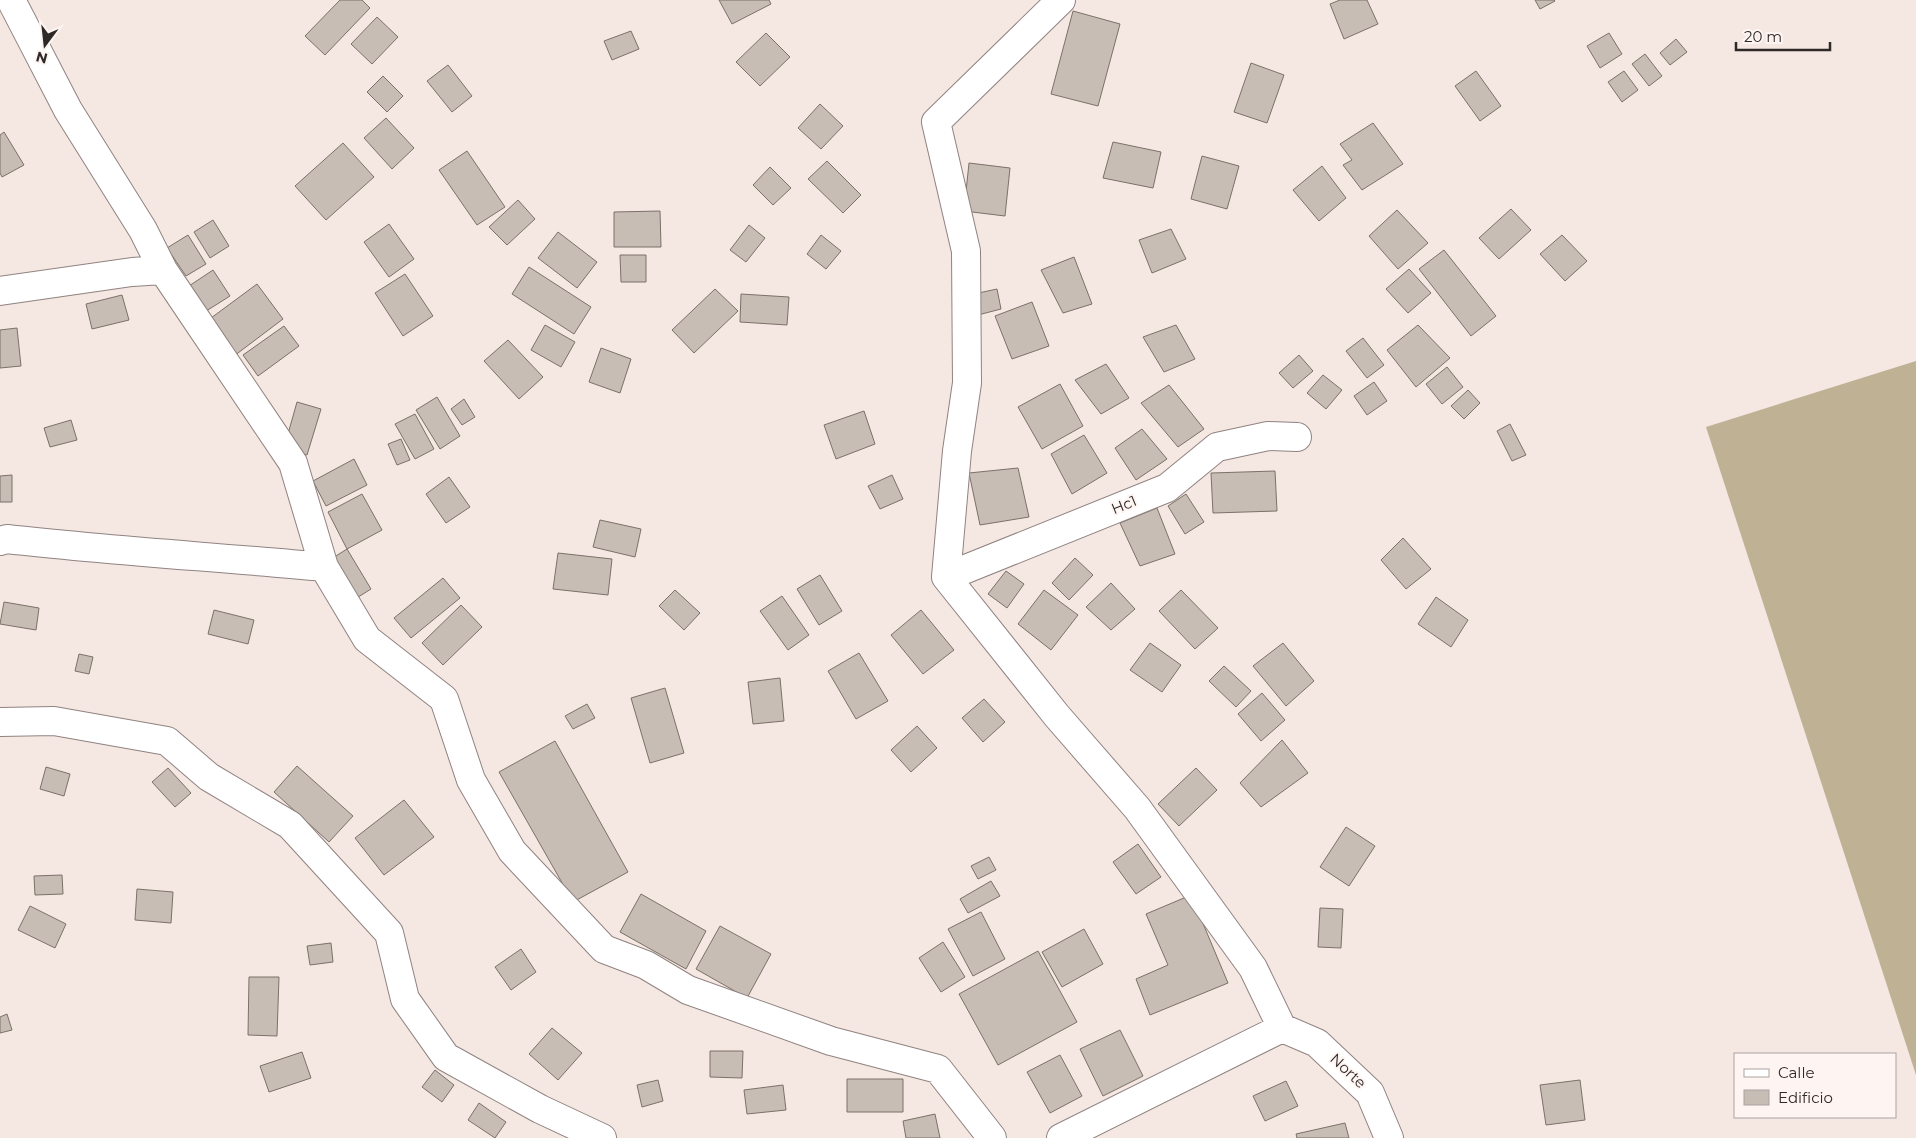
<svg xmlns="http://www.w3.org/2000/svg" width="1916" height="1138" viewBox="0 0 1916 1138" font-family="Montserrat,sans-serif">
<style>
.forest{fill:#bfb194}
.building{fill:#c8bdb5;stroke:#7b7169}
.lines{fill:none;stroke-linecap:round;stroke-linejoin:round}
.minor-casing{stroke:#908380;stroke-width:30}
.minor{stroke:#fff;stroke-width:28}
.labels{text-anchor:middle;stroke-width:4;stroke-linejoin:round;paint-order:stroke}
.street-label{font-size:15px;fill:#2e2927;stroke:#fef5f3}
</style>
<rect width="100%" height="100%" fill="#f5e7e2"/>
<path class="forest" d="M 1916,361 L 1916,1075 L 1706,427 Z"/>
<path class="building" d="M 340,0 L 362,0 L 370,8 L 325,55 L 305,36 Z
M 719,0 L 769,0 L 771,4 L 732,24 Z
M 1340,0 L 1367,0 L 1378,24 L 1344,39 L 1330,4 Z
M 1535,0 L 1554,0 L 1555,1 L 1540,9 Z
M 1073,11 L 1120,24 L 1098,106 L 1051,94 Z
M 377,17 L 398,37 L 372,64 L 351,44 Z
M 631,31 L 639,49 L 612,60 L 604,41 Z
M 766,33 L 790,57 L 760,86 L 736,62 Z
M 1609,33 L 1622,54 L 1600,68 L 1587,46 Z
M 1676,39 L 1687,52 L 1670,65 L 1660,53 Z
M 1645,54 L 1662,76 L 1649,86 L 1632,64 Z
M 1251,63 L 1284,75 L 1267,123 L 1234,112 Z
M 448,65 L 472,96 L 452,112 L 427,81 Z
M 1476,71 L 1501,106 L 1480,121 L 1455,86 Z
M 1624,71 L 1638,90 L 1622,102 L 1608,82 Z
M 383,76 L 403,96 L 387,112 L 367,92 Z
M 820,104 L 843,126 L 821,149 L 798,128 Z
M 386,118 L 414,148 L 392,169 L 364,138 Z
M 1373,123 L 1403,164 L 1362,190 L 1343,165 L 1352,160 L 1340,144 Z
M 4,132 L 24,165 L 2,177 L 0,173 L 0,135 Z
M 1113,142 L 1161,152 L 1153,188 L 1103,178 Z
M 343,143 L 374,177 L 326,220 L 295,186 Z
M 467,151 L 505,207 L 477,225 L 439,170 Z
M 1202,156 L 1239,166 L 1227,209 L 1191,199 Z
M 827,161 L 861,195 L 843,213 L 808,179 Z
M 969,163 L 1010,168 L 1005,216 L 964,211 Z
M 1322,166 L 1346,198 L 1319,221 L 1293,190 Z
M 770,167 L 791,188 L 773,205 L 753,185 Z
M 518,200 L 535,219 L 507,245 L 489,227 Z
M 1511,209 L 1531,230 L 1499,259 L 1479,238 Z
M 1397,210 L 1428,243 L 1398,269 L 1369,236 Z
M 660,211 L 661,247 L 614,247 L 614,212 Z
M 213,220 L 229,246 L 210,258 L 194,232 Z
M 389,224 L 414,259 L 389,277 L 364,242 Z
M 749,225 L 765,238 L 746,262 L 730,250 Z
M 1171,229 L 1186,259 L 1152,273 L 1139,240 Z
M 558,232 L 597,262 L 577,288 L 538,258 Z
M 188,235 L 206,264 L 186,276 L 167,248 Z
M 821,235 L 841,251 L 826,269 L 807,254 Z
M 1562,235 L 1587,261 L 1565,281 L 1540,254 Z
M 1444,250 L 1496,316 L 1471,336 L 1419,269 Z
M 620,255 L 646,255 L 646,282 L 621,282 Z
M 1074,257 L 1092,304 L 1063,313 L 1041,270 Z
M 529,267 L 591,307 L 574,334 L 512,294 Z
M 1409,269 L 1431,293 L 1408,313 L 1386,289 Z
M 213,270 L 230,296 L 203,313 L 186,288 Z
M 405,274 L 433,316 L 403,336 L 375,293 Z
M 257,284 L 283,319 L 234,356 L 207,321 Z
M 715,289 L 738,311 L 694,353 L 672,330 Z
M 997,289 L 1001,309 L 974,316 L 969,295 Z
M 741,294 L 789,297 L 787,325 L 740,322 Z
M 122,295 L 129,320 L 92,329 L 86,304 Z
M 1032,302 L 1049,346 L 1012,359 L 995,316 Z
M 545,325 L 575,342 L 561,367 L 531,350 Z
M 1176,325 L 1195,359 L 1164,372 L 1143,337 Z
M 1418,325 L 1450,358 L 1416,387 L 1387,350 Z
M 284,326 L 299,346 L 258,376 L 243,355 Z
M 17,328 L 21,366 L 0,368 L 0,330 Z
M 1363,338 L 1384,365 L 1367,378 L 1346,351 Z
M 508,340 L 543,377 L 519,399 L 484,361 Z
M 601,348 L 631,359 L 620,393 L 589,382 Z
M 1299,355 L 1313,371 L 1293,388 L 1279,373 Z
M 1106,364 L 1129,398 L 1101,414 L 1075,380 Z
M 1447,367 L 1463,387 L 1442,404 L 1426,384 Z
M 1323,375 L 1342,390 L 1326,409 L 1307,393 Z
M 1374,382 L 1387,401 L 1367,415 L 1354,396 Z
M 1060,384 L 1083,426 L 1042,449 L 1018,407 Z
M 1169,385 L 1204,429 L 1178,447 L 1141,403 Z
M 1468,390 L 1480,403 L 1464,419 L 1451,406 Z
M 437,397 L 460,436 L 440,449 L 416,410 Z
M 464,399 L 475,417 L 462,425 L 451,409 Z
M 297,402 L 321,409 L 307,455 L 284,448 Z
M 864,411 L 875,444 L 836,459 L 824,425 Z
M 415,414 L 434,449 L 415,459 L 395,424 Z
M 71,420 L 77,440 L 50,447 L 44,428 Z
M 1510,424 L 1526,455 L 1512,461 L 1497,431 Z
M 1142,429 L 1167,459 L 1136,480 L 1115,448 Z
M 1084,435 L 1107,473 L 1072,494 L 1051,454 Z
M 401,439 L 410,460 L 397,465 L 388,444 Z
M 354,459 L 367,485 L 326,506 L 313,481 Z
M 1018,468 L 1029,517 L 980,525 L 969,473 Z
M 1275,471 L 1277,511 L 1213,513 L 1211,473 Z
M 12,475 L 12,502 L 0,502 L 0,476 Z
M 892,475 L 903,499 L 880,509 L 868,486 Z
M 449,477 L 470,507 L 446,523 L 426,494 Z
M 362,494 L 382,530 L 347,549 L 328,512 Z
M 1186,494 L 1204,522 L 1185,534 L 1168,506 Z
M 1157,508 L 1175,554 L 1140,566 L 1120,523 Z
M 600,520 L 641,529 L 635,557 L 593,547 Z
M 1403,538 L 1431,569 L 1406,589 L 1381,560 Z
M 347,549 L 371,589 L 355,599 L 331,559 Z
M 558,553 L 612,559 L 608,595 L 553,589 Z
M 1075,558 L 1093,575 L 1069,600 L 1052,583 Z
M 1006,571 L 1024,584 L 1007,608 L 988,594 Z
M 820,575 L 842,611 L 819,625 L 797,589 Z
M 443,578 L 460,598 L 411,638 L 394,618 Z
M 1111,583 L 1135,609 L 1111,630 L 1086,607 Z
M 675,590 L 700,613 L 684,630 L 659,606 Z
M 1044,590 L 1078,615 L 1051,650 L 1018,624 Z
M 1181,590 L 1218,628 L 1195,649 L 1159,611 Z
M 782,596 L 809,635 L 788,650 L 760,611 Z
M 1436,597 L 1468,620 L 1451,647 L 1418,624 Z
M 4,602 L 39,608 L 36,630 L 0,624 Z
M 461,605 L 482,627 L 443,665 L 422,643 Z
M 214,610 L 254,620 L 248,644 L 208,634 Z
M 921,610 L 954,650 L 923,674 L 891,635 Z
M 1150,643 L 1181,665 L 1162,692 L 1130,670 Z
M 1283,643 L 1314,681 L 1286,706 L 1253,666 Z
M 859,653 L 888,701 L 856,719 L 828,671 Z
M 79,654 L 93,657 L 89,674 L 75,671 Z
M 1224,666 L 1251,691 L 1236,707 L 1209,681 Z
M 780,678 L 784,721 L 753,724 L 748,682 Z
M 665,688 L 684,753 L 650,763 L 631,698 Z
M 1262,693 L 1285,720 L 1261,741 L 1238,714 Z
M 984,699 L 1005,722 L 983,742 L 962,718 Z
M 587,704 L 595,718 L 573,729 L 565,716 Z
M 917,726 L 937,748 L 911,772 L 891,750 Z
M 1282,740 L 1308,773 L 1261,807 L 1240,783 Z
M 555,741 L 628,872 L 573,902 L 499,772 Z
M 297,766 L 353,816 L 329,842 L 274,792 Z
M 46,767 L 70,774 L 64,796 L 40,789 Z
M 168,768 L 191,793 L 175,807 L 152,782 Z
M 1196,768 L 1217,790 L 1179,826 L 1158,804 Z
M 404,800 L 434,837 L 384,875 L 355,838 Z
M 1346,827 L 1375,846 L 1349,886 L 1320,867 Z
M 1138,844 L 1161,877 L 1136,894 L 1113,862 Z
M 989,857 L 996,870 L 978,879 L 971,866 Z
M 62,875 L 63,894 L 35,895 L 34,876 Z
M 991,881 L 1000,896 L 968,913 L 960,899 Z
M 137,889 L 173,892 L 171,923 L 135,920 Z
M 641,894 L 706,931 L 686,969 L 620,932 Z
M 1191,895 L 1228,983 L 1150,1015 L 1136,979 L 1168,965 L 1146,914 Z
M 30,906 L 66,924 L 55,948 L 18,930 Z
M 1320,908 L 1343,909 L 1341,948 L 1318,947 Z
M 981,912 L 1005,959 L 973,976 L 948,929 Z
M 720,926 L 771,954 L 747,998 L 696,969 Z
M 1084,929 L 1103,964 L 1062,987 L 1042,952 Z
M 943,942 L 965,977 L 941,992 L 919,958 Z
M 331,943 L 333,962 L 310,965 L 307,946 Z
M 521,949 L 536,972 L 511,990 L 495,967 Z
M 1038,951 L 1077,1022 L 998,1065 L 959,994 Z
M 249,977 L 279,977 L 277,1036 L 248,1035 Z
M 7,1014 L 12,1030 L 0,1033 L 0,1017 Z
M 552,1028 L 582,1053 L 558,1080 L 529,1054 Z
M 1120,1030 L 1143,1076 L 1103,1096 L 1080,1049 Z
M 710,1051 L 743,1051 L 742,1078 L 710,1077 Z
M 302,1052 L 311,1078 L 269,1092 L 260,1066 Z
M 1060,1055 L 1082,1096 L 1050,1113 L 1027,1072 Z
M 435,1070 L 454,1085 L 442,1102 L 422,1087 Z
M 847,1079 L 903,1079 L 903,1112 L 847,1112 Z
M 658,1080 L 663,1101 L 642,1107 L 637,1085 Z
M 1580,1080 L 1585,1120 L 1546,1125 L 1540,1085 Z
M 1286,1081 L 1298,1106 L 1265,1121 L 1253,1096 Z
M 783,1085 L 786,1110 L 747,1114 L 744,1090 Z
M 479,1103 L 506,1122 L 495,1138 L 468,1120 Z
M 935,1114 L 940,1138 L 906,1138 L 903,1121 Z
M 1345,1123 L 1349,1138 L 1297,1138 L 1296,1134 Z"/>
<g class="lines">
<defs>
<path id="minor" d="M 11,0 L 68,110 L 143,230 L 163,270 L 293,463 L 324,567 L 367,639 L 444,699 L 471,780 L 512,851 L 604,949 L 646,965 L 688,990 L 831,1041 L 938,1069 L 992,1138
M 1061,0 L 936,122 L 966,251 L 967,383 L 957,451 L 946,577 L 1057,716 L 1137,808 L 1253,968 L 1282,1028 L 1061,1138
M 0,291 L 132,272 L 163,270
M 0,541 L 7,539 C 112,551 218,557 324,567
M 946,577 L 1167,488 L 1217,447 L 1268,436 L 1297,437
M 0,722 L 54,721 L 167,741 L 209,777 L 290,825 L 389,933 L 405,999 L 446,1057 L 540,1109 L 602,1138
M 1282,1028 L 1317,1043 L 1370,1093 L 1389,1138"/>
</defs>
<use href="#minor" class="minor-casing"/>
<use href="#minor" class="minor"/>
</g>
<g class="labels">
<g class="street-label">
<text transform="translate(1124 505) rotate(-22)" y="5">Hc1</text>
<text transform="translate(1348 1071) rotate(43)" y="5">Norte</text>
</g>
</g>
<rect x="1734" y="1053" width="162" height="65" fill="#fef5f3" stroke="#aba3a1"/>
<rect x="1744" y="1069" width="25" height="8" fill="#ffffff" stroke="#aba3a1"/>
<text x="1778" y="1078" font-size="15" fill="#2e2927">Calle</text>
<rect x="1744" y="1090" width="25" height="15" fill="#c8bdb5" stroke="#aba3a1"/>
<text x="1778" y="1103" font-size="15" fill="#2e2927">Edificio</text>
<g transform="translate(45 45) rotate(195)" stroke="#fef5f3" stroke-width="4" paint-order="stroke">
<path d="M0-4L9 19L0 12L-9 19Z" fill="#2e2927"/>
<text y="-8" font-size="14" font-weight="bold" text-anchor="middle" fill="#2e2927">N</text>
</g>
<path d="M1736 42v8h94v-8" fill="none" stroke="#2e2927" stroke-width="2.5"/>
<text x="1744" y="42" font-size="15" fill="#2e2927" stroke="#fef5f3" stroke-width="4" paint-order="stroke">20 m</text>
</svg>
